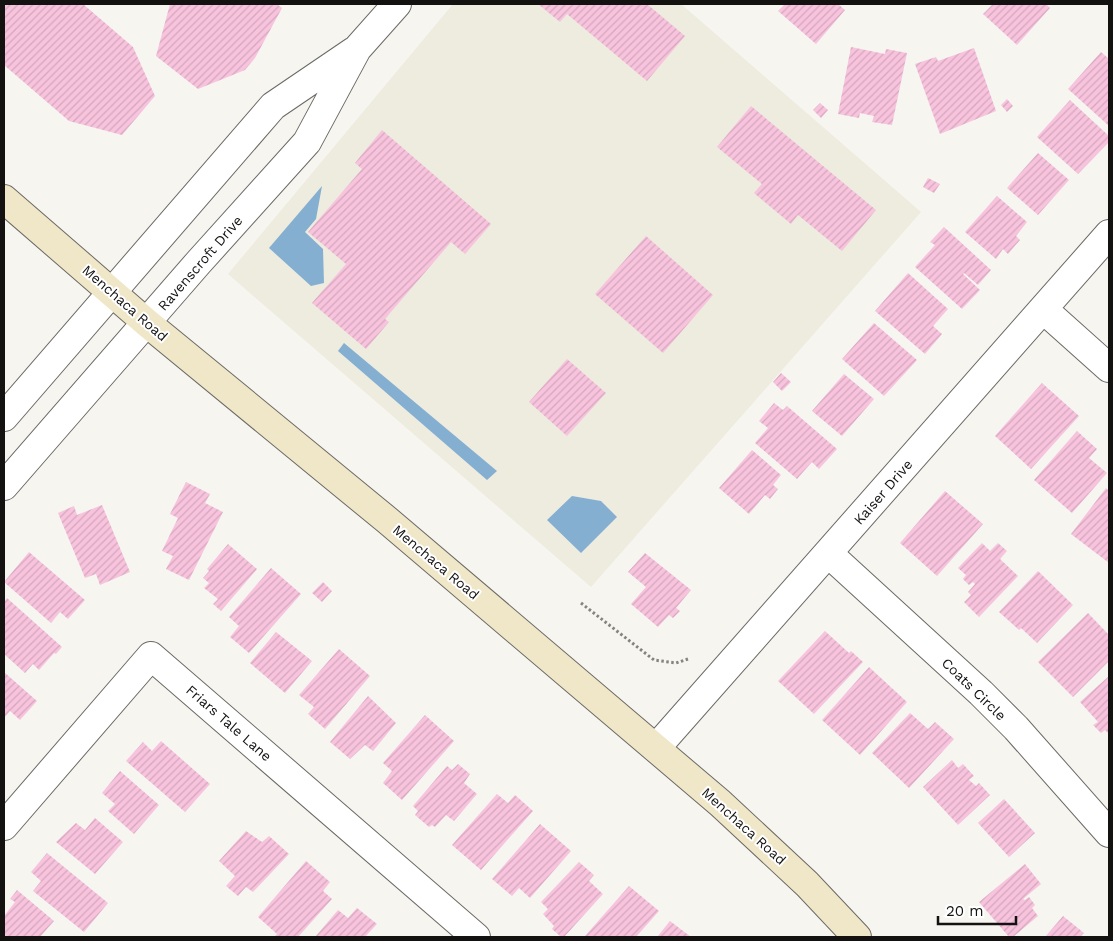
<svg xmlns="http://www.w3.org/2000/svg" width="1113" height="941" viewBox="0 0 1113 941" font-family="'Work Sans',sans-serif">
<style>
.built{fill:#eeebdf}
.water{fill:#85afd1}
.building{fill:url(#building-hatch)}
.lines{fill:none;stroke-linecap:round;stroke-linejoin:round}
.minor-casing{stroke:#6b6a66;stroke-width:30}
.secondary-casing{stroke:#6b6a66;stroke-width:30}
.path{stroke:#858481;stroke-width:3;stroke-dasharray:2.5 2.5;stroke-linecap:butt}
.minor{stroke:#fff;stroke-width:28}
.secondary{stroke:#efe7c8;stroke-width:28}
.labels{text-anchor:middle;stroke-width:4;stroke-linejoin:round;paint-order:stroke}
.street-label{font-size:14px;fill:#131211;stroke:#fff}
</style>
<defs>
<pattern id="building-hatch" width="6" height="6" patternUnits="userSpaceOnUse" patternTransform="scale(1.25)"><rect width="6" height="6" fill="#f8c4dd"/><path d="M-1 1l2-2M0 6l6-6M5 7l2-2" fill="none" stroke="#d4a7bd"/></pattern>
</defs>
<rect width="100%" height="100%" fill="#f6f5f0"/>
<path class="built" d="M 453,4 L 681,4 L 921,212 L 591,587 L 228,274 Z"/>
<path class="water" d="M 322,186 L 316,219 L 305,232 L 323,249 L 324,283 L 311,286 L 269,248 Z
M 344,343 L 497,471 L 487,480 L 338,351 Z
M 572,496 L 601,501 L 617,517 L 581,553 L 547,520 Z"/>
<path class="building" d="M 4,4 L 83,4 L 133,47 L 155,96 L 122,135 L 69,121 L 4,65 Z
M 170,4 L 277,4 L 282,8 L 255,58 L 245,70 L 198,89 L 156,56 Z
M 538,4 L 647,4 L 685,36 L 647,81 L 567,14 L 560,22 Z
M 785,4 L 838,4 L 845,10 L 816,44 L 778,11 Z
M 993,4 L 1046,4 L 1050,8 L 1017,45 L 983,14 Z
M 851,47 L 885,54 L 886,49 L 907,53 L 892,125 L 872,122 L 874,116 L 860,113 L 859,118 L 838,114 Z
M 974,48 L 996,111 L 940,134 L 915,64 L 936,57 L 938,61 Z
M 1101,52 L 1109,59 L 1109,126 L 1068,89 Z
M 1007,99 L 1013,106 L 1007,112 L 1001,105 Z
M 1070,100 L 1109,136 L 1109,142 L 1078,174 L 1037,137 Z
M 820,103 L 828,110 L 821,118 L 813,110 Z
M 751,106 L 876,210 L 842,251 L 798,215 L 791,224 L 754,193 L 762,184 L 717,147 Z
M 382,130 L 491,224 L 465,254 L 451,242 L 385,319 L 389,322 L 366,349 L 312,303 L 346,264 L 308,232 L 362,169 L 355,163 Z
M 1038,153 L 1069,180 L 1038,215 L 1007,188 Z
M 928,178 L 940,184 L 934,193 L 923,187 Z
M 997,196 L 1027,222 L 1016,236 L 1020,240 L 1008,254 L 1003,249 L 996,259 L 965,232 Z
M 944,227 L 991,270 L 978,285 L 964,273 L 963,274 L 980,290 L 962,309 L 915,267 L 935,245 L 930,242 Z
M 646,236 L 713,295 L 663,353 L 595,294 Z
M 908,273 L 948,309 L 933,326 L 942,334 L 925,354 L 875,311 Z
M 874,323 L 917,360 L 884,396 L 842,359 Z
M 567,359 L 606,393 L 567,436 L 529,402 Z
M 781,373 L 791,382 L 782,391 L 773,382 Z
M 844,374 L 874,399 L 842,436 L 812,411 Z
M 1042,383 L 1079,416 L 1031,469 L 995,436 Z
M 774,403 L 783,410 L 787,406 L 837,449 L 819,469 L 812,462 L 797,479 L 755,443 L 768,428 L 759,421 Z
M 1077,431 L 1097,449 L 1089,458 L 1107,473 L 1072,513 L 1034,480 Z
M 752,450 L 781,475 L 773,485 L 778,489 L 770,499 L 765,495 L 749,514 L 719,488 Z
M 186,482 L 210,494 L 205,503 L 223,512 L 189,580 L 166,569 L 173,556 L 162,551 L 178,518 L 170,514 Z
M 1106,488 L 1109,491 L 1109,563 L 1071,534 Z
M 945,491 L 983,524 L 937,576 L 900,543 Z
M 102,505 L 130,572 L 100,585 L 96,574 L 85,578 L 58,513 L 74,506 L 77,515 Z
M 982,543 L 990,551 L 998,543 L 1007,551 L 1000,559 L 1018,576 L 979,617 L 964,602 L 971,595 L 968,592 L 975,584 L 973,582 L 969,585 L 963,579 L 966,575 L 958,568 Z
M 228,544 L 257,569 L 221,611 L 213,604 L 218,599 L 204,588 L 209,583 L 203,578 L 209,571 L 207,569 Z
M 29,552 L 85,600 L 68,619 L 60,612 L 51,623 L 4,582 Z
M 645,553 L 691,590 L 676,608 L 680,611 L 673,618 L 669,615 L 658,627 L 631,604 L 646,587 L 628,572 Z
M 271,568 L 301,594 L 249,653 L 230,637 L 239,626 L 229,617 Z
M 1038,571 L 1073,605 L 1037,643 L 1021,628 L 1019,630 L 999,612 Z
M 323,582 L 332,591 L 322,602 L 312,593 Z
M 7,598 L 62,647 L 56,654 L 54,653 L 39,670 L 33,664 L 25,673 L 4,654 L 4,602 Z
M 1088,613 L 1109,635 L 1109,661 L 1073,697 L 1038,662 Z
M 825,631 L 849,653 L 851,651 L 863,662 L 814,714 L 778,681 Z
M 276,632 L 312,661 L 285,693 L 250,663 Z
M 339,649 L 370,676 L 325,729 L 308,714 L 314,707 L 299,695 Z
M 869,667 L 907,702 L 860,755 L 822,720 Z
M 4,672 L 37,701 L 20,720 L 10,711 L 4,718 Z
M 1109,676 L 1109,734 L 1105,730 L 1101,733 L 1093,725 L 1098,722 L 1080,702 Z
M 368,696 L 396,723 L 373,751 L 365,745 L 350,759 L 330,742 Z
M 910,713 L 928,729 L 935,722 L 954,739 L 909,788 L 872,753 Z
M 425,715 L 454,741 L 402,800 L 383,783 L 392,771 L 383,763 Z
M 161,741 L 210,784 L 185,812 L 126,761 L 143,742 L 152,751 Z
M 952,760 L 958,768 L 963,764 L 974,776 L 969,780 L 976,786 L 979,783 L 990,795 L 958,825 L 923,787 Z
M 458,764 L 470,774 L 464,783 L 477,794 L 454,821 L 446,815 L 435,827 L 432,825 L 429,827 L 415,815 L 418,811 L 413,806 L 447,766 L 452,770 Z
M 120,771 L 159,805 L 134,834 L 108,811 L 115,804 L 102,793 Z
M 497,794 L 508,803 L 515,795 L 533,811 L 481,870 L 452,845 Z
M 1004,799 L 1035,833 L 1009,857 L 978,823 Z
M 95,818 L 123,842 L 95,874 L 56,842 L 76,823 L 85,830 Z
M 540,824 L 571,851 L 530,898 L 519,888 L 512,896 L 492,879 Z
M 246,831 L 262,842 L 269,836 L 289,854 L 253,892 L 246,887 L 238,896 L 226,886 L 235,876 L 219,861 Z
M 47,853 L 108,903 L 84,932 L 33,891 L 41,881 L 31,872 Z
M 306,861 L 330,882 L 323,891 L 332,899 L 298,937 L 274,937 L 277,934 L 258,917 Z
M 579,862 L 594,875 L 589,881 L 603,894 L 564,937 L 561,937 L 552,929 L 554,926 L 543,914 L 548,909 L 541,902 Z
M 1025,864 L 1041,884 L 1023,899 L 1025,900 L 1029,897 L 1035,905 L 1032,908 L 1038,916 L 1013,937 L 1009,937 L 979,902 Z
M 629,886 L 659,911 L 636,937 L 585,936 Z
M 17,890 L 54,921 L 40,937 L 4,937 L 4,916 L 15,902 L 10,899 Z
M 357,908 L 377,924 L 365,937 L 315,937 L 338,910 L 348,918 Z
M 1063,916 L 1084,933 L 1080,937 L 1045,937 Z
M 670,921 L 691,937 L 657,937 Z"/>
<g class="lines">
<defs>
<path id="minor" d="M 1043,309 L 1109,368
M 4,417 L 273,106 L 354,51
M 4,486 L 198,263 L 307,142 L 357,49 L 397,4
M 829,554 L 981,693 L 1016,728 L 1109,833
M 656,748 L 1109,234
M 4,826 L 151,656 L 476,937"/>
<path id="secondary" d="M 4,199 L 147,323 L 387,520 L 720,803 L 807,884 L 857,937"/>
</defs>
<use href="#minor" class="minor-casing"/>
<use href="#secondary" class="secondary-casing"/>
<path class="path" d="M 581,603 L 654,660 L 676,663 L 688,659"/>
<use href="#minor" class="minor"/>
<use href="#secondary" class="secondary"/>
</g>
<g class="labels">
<g class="street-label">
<text transform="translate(200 263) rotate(-49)" y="5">Ravenscroft Drive</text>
<text transform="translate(125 303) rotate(41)" y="5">Menchaca Road</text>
<text transform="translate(883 492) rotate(-49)" y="5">Kaiser Drive</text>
<text transform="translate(436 562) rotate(40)" y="5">Menchaca Road</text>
<text transform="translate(974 689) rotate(44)" y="5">Coats Circle</text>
<text transform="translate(229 723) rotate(41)" y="5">Friars Tale Lane</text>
<text transform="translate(744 826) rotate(42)" y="5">Menchaca Road</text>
</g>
</g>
<rect width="1113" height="941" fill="none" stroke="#131211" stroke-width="10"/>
<path d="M938 916v8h78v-8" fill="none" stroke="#131211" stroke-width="2.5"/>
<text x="946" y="916" font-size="15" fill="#131211" stroke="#ffffff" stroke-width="4" paint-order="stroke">20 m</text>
</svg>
